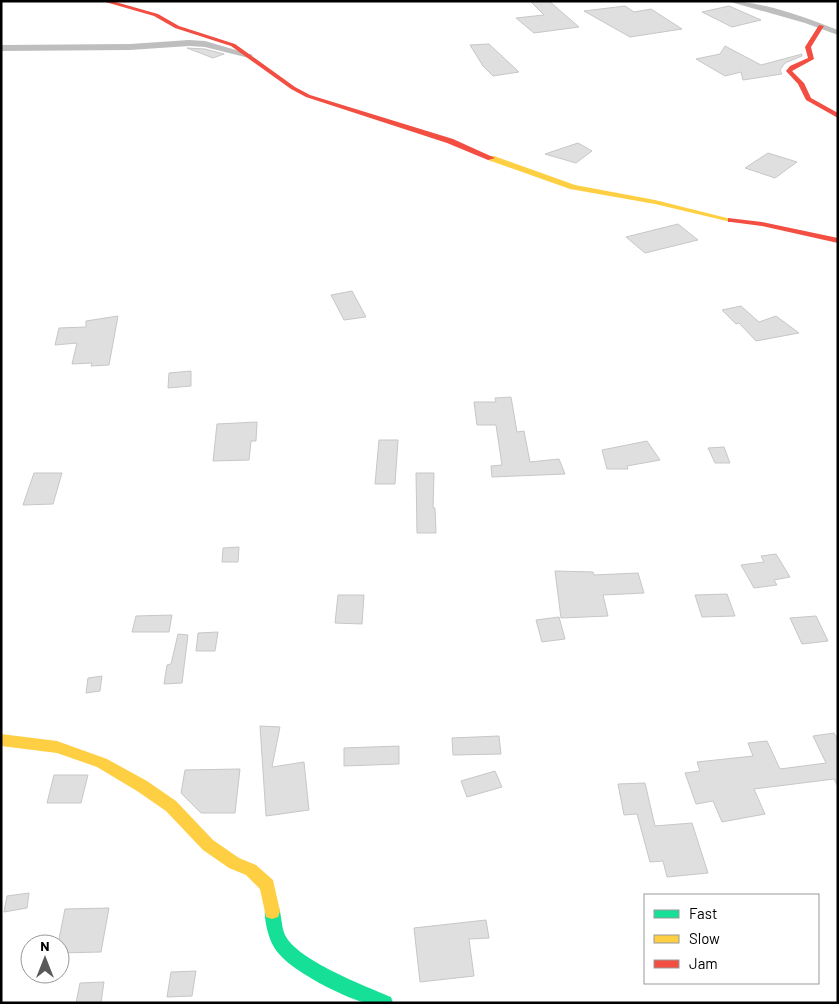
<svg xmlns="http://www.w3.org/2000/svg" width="839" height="1004" viewBox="0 0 839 1004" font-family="Barlow,sans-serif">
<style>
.building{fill:#dfdfdf;stroke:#c7c7c7}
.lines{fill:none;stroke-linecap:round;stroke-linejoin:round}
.street{fill:#bebebe;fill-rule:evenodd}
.fast{fill:#16e098;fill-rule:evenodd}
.slow{fill:#ffcf43;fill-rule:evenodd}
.jam{fill:#f24e42;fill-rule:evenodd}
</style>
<rect width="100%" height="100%" fill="#fff"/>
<path class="building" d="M 530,1 L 549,1 L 579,27 L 534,33 L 516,18 L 544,15 Z
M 625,6 L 634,12 L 651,9 L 682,29 L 630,37 L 584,11 Z
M 729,6 L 761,20 L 732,27 L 702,12 Z
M 489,44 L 519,72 L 493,76 L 483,66 L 470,45 Z
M 725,46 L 761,65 L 802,54 L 802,56 L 785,63 L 780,70 L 782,74 L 743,80 L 741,72 L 725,76 L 696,59 L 720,54 Z
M 187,48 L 205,49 L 224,54 L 213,58 Z
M 578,143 L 592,151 L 576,163 L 545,154 Z
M 768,153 L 797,162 L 775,178 L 745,168 Z
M 678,224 L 698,240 L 645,253 L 626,237 Z
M 352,291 L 366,317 L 344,320 L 331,295 Z
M 741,306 L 759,322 L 776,316 L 799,333 L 756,341 L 739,323 L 736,324 L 722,310 Z
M 118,316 L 109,365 L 91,366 L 92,363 L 72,364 L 77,343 L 55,345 L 59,328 L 86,327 L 86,321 Z
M 191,371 L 191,386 L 168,388 L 169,373 Z
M 511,397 L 517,432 L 524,431 L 530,462 L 559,459 L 565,474 L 492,477 L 491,466 L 502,465 L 496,425 L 477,425 L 474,402 L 496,402 L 495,398 Z
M 257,422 L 256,441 L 251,441 L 249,460 L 213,461 L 217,424 Z
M 379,440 L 398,440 L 395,484 L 375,484 Z
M 647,441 L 660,460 L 627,466 L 628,469 L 607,469 L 602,450 Z
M 724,447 L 730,463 L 715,463 L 708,448 Z
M 34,473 L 62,473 L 53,504 L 23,505 Z
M 416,473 L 434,473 L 433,508 L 435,508 L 436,533 L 417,533 Z
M 239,547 L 238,562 L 222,562 L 223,548 Z
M 776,554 L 790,577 L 774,580 L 777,585 L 754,588 L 741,565 L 764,562 L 761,556 Z
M 555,571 L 593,572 L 594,575 L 638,573 L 644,593 L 603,595 L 608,616 L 561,618 Z
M 727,594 L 735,616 L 702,617 L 695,595 Z
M 338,595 L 364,595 L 362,624 L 335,623 Z
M 172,615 L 169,632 L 132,632 L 136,616 Z
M 816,616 L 828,641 L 802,644 L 790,618 Z
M 559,617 L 565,639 L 542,642 L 536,620 Z
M 218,632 L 215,651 L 196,651 L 198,633 Z
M 178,634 L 188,635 L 182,683 L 164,684 L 167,665 L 171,664 Z
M 102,676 L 100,691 L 86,693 L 88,678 Z
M 260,726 L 280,727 L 272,767 L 304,762 L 309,810 L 266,816 Z
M 834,733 L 838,741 L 838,787 L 834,779 L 754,789 L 765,814 L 722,822 L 713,801 L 696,804 L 685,773 L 700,771 L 697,762 L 753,756 L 748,743 L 767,741 L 780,769 L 826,763 L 813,736 Z
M 499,736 L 501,754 L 453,755 L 452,738 Z
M 399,746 L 399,764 L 344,766 L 344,748 Z
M 240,769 L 235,813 L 201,813 L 181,793 L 185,770 Z
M 495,771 L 502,787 L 467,797 L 461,781 Z
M 54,775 L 88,775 L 81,803 L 47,803 Z
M 645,783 L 655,826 L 692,823 L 708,873 L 667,877 L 663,861 L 650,862 L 637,814 L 624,815 L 618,784 Z
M 29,893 L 27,908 L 4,912 L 7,896 Z
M 109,908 L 101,952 L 60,953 L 60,944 L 58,944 L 65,909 Z
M 486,920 L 489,938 L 469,939 L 474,976 L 420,982 L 414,928 Z
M 196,971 L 192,996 L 167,997 L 171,972 Z
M 104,982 L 101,1003 L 76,1003 L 80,983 Z"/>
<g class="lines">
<path class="street" d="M 727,1 C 762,1 805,17 838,30 L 838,35 L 805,23 Z
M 189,40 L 205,41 L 253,55 L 249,58 L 205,47 L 189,46 L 130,50 L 1,51 L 1,45 L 130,44 Z"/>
<path class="fast" d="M 272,903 L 278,905 C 282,915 281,926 285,935 C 297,960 365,986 391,997 L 393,1003 C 384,1003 372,1004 363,1002 C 341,996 295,972 280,955 C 272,947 268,935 266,924 C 265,917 264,912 266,905 Z"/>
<path class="slow" d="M 488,156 L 494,156 L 575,185 L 655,200 L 735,220 L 731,222 L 655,204 L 570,189 L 488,160 Z
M 1,734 L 57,741 L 107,759 L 147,781 L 176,801 L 213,840 L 239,858 L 256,865 L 273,880 L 280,911 L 278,917 L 272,919 L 266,917 L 260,889 L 246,875 L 229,868 L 203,850 L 166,811 L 137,791 L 97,767 L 57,753 L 1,746 Z"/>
<path class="jam" d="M 102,1 L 112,1 L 158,14 L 179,26 L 235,44 L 295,87 L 310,95 L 453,139 L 495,158 L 488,160 L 447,143 L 306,97 L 291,89 L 231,46 L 175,28 L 154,16 Z
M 819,25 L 824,26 L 811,47 L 814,59 L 792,71 L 804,83 L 811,98 L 838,113 L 838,118 L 806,100 L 798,84 L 786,71 L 790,66 L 808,58 L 805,47 Z
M 728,218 L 762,222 L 838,238 L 838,243 L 762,226 L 731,222 L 728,222 Z"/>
</g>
<rect width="839" height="1004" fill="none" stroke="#000000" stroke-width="5"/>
<rect x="644" y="894" width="175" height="90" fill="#ffffff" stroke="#999999"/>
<rect x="654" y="910" width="25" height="8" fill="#16e098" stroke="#999999"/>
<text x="689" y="919" font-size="15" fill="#000000">Fast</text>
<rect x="654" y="935" width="25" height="8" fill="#ffcf43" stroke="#999999"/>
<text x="689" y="944" font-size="15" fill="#000000">Slow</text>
<rect x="654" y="960" width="25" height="8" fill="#f24e42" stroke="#999999"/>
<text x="689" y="969" font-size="15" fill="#000000">Jam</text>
<g transform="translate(45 959)"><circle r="24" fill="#ffffff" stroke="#999999"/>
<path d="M0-4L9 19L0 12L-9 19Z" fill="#595959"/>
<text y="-8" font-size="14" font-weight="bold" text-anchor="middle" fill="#000000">N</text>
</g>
</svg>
